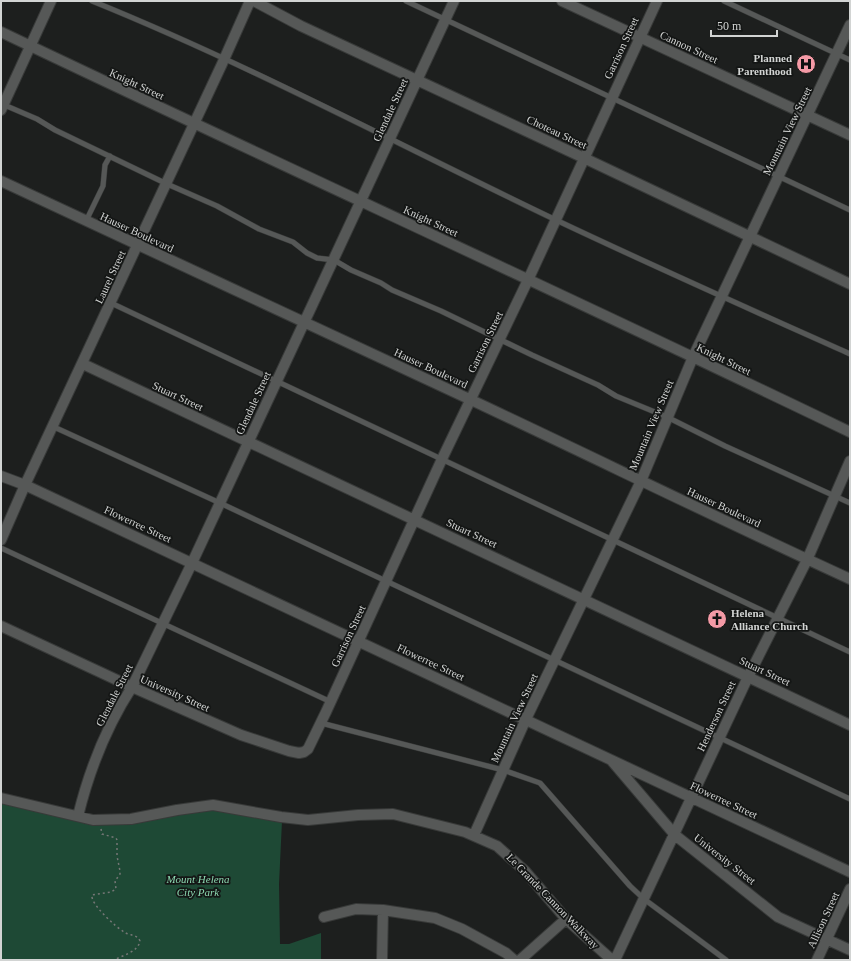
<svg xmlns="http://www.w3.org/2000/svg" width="851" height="961" viewBox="0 0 851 961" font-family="'Times New Roman',serif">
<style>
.green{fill:#1e4935}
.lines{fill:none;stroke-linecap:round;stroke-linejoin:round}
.service-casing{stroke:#383a39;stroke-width:6}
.minor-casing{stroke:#383a39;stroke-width:12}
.path{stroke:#757776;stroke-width:1.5;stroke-dasharray:2 3;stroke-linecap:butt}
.service{stroke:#565857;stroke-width:5}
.minor{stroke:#565857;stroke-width:10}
.labels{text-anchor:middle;stroke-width:3.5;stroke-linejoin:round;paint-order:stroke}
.street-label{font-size:11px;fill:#d2d4d3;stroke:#141615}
.poi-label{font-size:11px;font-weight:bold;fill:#d2d4d3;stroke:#141615;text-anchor:end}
.park-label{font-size:11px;font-style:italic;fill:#8cd8b1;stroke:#141615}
</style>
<rect width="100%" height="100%" fill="#1d1f1e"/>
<path class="green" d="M 1,801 L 85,822 L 210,809 L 282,821 L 279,884 L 280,944 L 289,944 L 321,933 L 321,960 L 1,960 Z"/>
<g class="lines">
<defs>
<path id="service" d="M 92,1 C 250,65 401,146 556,220 C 653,266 752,310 850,354
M 406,1 L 850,210
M 724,1 L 850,60
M 2,104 L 37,119 L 55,130 L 167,184 L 217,206 L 259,229 L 293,242 L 307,253 L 317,258 L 334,260 L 351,270 L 381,283 L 392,290 L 441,311 L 532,355 L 598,385 L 616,396 L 667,417 L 725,446 L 850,503
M 86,221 L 103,186 L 105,165 L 110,156
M 111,303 L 850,652
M 54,427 L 220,503 L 850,799
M 1,548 L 331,702
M 321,723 L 503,770 L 540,783 L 630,886 L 644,899 L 726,960"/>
<path id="minor" d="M 254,1 L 301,26 L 584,158 L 850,284
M 562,1 L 850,135
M 1,32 C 284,167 568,296 850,432
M 1,110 L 51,1
M 1,181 C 156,254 312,325 467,398 C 595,458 721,520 850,579
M 83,364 L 850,725
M 1,476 L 25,485 L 850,872
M 1,540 L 25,485 L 222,64 L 250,1
M 1,626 L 132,687 L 241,735 L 289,751 L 299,753 L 304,752 L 308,749 L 326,712 L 442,459 L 528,280 L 657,1
M 612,761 L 675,835 L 778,917 L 850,950
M 1,798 L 93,820 L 131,819 L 177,810 L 213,805 L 281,817 L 308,820 L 358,815 L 393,814 L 465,832 L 497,846 L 525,871 L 566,919 L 612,960
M 78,816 C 89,771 106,727 132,687 L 192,563 L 454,1
M 474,835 L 526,719 L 641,481 L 693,357 L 850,25
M 324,917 L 356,909 L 383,910 L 435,918 L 462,929 L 506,953 L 514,960
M 382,960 L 383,910
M 520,960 L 566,919
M 615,960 L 748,677 L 807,560 L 850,461
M 817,960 L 850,889"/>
</defs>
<use href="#service" class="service-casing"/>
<use href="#minor" class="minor-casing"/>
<path class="path" d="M 101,829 L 102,834 L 116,838 L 117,840 L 117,856 L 120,871 L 120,874 L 115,881 L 116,889 L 111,892 L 92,895 C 90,904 116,927 124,932 C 130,936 137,934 140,941 C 138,952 123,955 114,960"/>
<use href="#service" class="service"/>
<use href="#minor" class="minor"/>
</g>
<defs>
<symbol id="hospital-disc" viewBox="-11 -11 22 22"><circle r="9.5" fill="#f49aa6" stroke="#141615"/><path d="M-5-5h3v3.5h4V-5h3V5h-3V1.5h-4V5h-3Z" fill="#111"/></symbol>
<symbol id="church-disc" viewBox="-11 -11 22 22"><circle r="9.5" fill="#f49aa6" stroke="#141615"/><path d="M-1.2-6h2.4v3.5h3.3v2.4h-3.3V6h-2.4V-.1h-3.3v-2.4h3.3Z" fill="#111"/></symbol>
</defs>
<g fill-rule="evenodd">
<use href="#hospital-disc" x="795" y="53" width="22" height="22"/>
<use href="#church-disc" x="706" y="608" width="22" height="22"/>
</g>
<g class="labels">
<g class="street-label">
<text transform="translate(689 47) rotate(25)" y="4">Cannon Street</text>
<text transform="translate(621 48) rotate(-65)" y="4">Garrison Street</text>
<text transform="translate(137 84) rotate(25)" y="4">Knight Street</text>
<text transform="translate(390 110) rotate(-65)" y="4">Glendale Street</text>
<text transform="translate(787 131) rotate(-64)" y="4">Mountain View Street</text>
<text transform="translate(557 132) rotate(25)" y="4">Choteau Street</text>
<text transform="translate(431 221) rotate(25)" y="4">Knight Street</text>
<text transform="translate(137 232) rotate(25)" y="4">Hauser Boulevard</text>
<text transform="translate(110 277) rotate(-65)" y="4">Laurel Street</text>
<text transform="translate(485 342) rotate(-64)" y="4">Garrison Street</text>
<text transform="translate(724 359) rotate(26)" y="4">Knight Street</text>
<text transform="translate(431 368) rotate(25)" y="4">Hauser Boulevard</text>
<text transform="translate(178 396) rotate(25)" y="4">Stuart Street</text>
<text transform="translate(253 403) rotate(-65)" y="4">Glendale Street</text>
<text transform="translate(651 425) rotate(-67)" y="4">Mountain View Street</text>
<text transform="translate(724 507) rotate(25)" y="4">Hauser Boulevard</text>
<text transform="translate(138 524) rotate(25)" y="4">Flowerree Street</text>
<text transform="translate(472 533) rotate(25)" y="4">Stuart Street</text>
<text transform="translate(348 636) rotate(-65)" y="4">Garrison Street</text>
<text transform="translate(431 662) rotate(25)" y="4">Flowerree Street</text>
<text transform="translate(765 671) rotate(25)" y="4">Stuart Street</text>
<text transform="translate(175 693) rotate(24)" y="4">University Street</text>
<text transform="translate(114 695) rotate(-63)" y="4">Glendale Street</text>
<text transform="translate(716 716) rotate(-65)" y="4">Henderson Street</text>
<text transform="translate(514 718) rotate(-65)" y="4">Mountain View Street</text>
<text transform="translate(724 800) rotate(25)" y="4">Flowerree Street</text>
<text transform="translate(725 859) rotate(38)" y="4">University Street</text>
<text transform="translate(553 901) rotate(46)" y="4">Le Grande Cannon Walkway</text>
<text transform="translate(823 920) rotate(-65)" y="4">Allison Street</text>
</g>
<g class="poi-label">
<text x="792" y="62">Planned<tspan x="792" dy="13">Parenthood</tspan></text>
<text x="731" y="617" text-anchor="start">Helena<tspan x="731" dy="13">Alliance Church</tspan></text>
</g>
<g class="park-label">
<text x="198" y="883">Mount Helena<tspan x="198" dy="13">City Park</tspan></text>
</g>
</g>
<rect width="851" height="961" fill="none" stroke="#d2d4d3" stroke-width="4"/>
<path d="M711 30v6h66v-6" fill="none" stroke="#d2d4d3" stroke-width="2"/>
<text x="717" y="30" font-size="12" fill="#d2d4d3" stroke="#141615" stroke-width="3" paint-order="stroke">50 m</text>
</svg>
